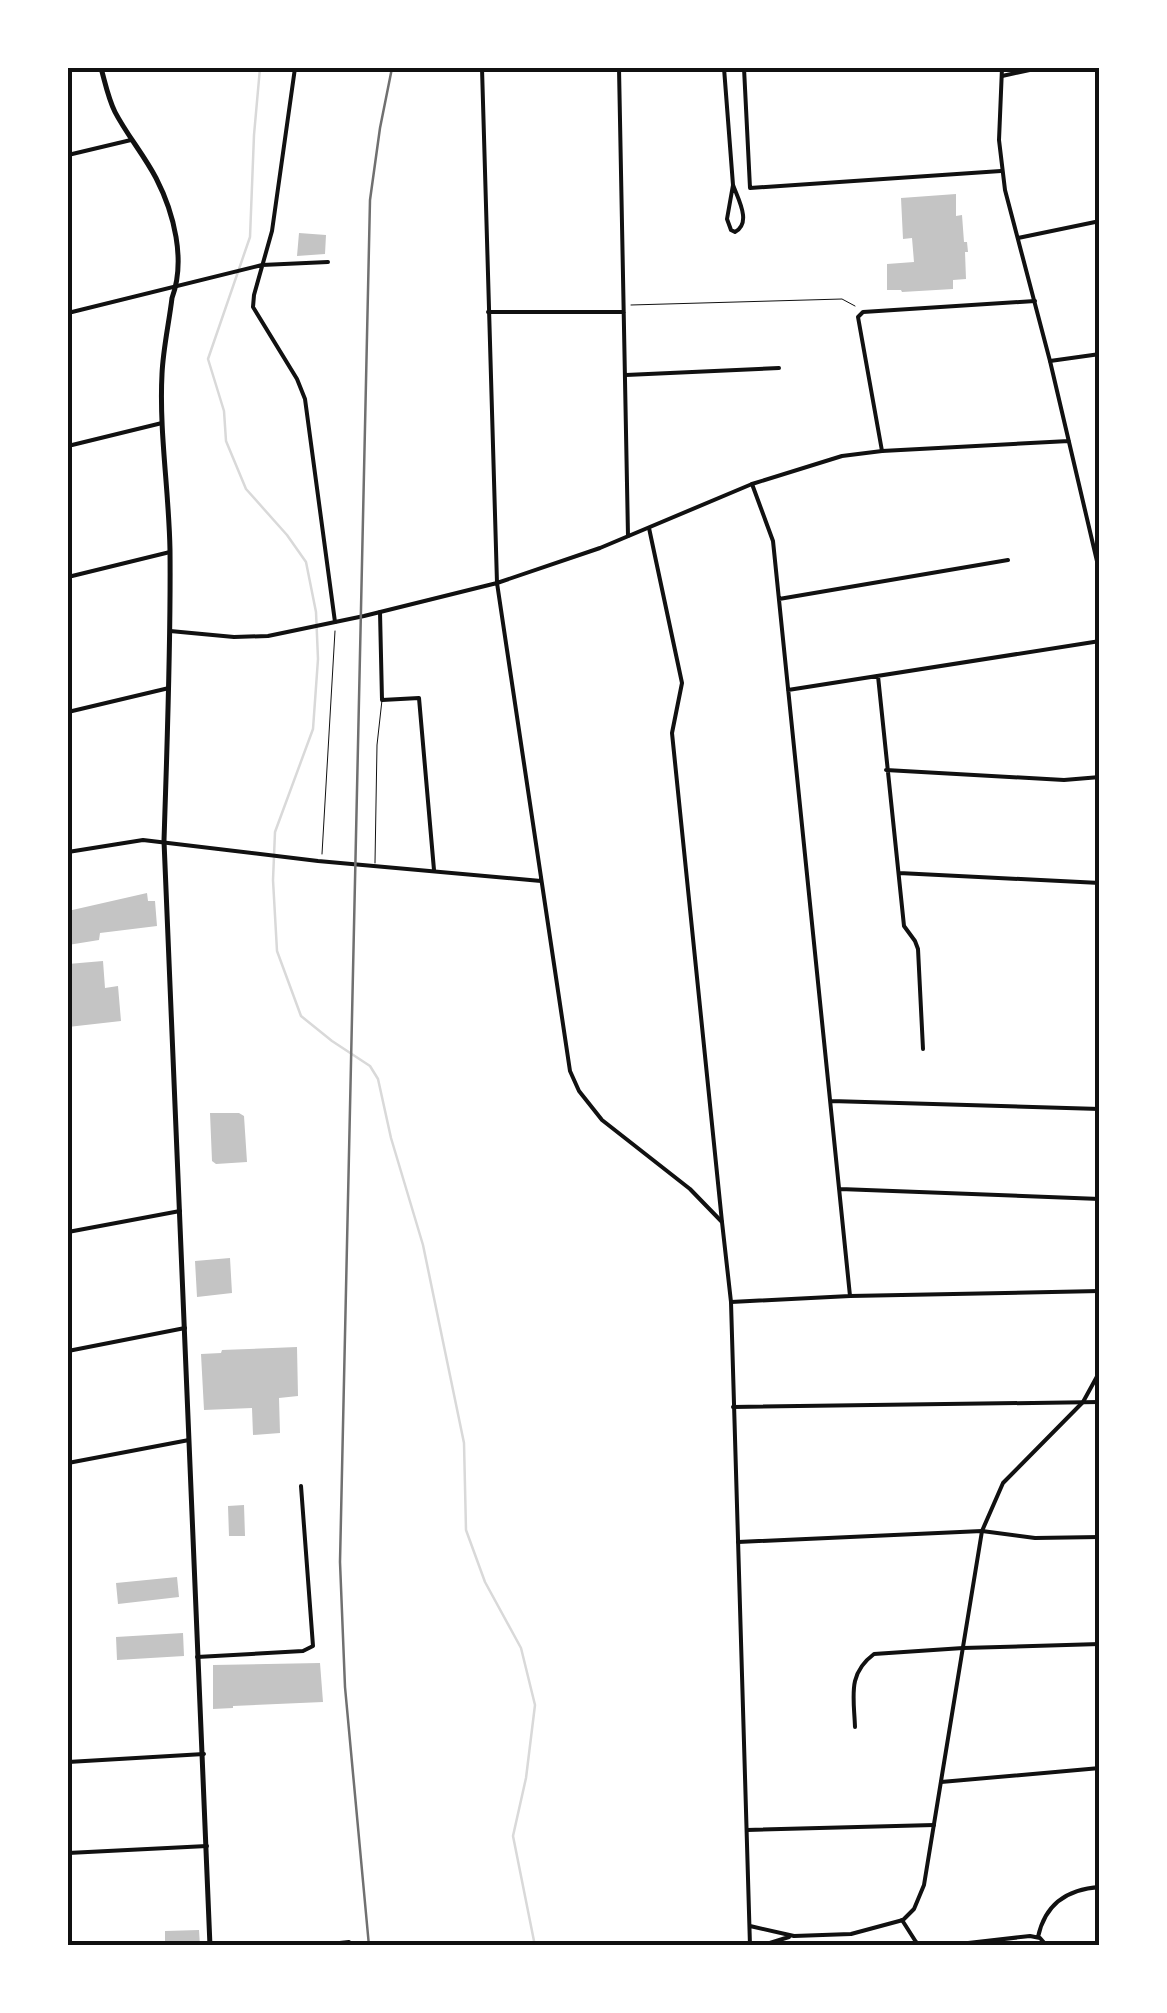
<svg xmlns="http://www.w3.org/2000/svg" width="1167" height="2013" viewBox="0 0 1167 2013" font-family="'Space Grotesk',sans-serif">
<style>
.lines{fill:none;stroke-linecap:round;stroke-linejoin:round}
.stream{stroke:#d9d9d9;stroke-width:2.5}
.building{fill:#c4c4c4}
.path{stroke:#111;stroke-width:1}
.service{stroke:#111;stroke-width:1}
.minor{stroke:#111;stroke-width:4}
.tertiary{stroke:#111;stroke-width:4}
.secondary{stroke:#111;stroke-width:5}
.rail{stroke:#707070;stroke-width:2.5}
.neatline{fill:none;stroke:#111;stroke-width:4}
</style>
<rect width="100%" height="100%" fill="#fff"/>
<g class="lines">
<path class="stream" d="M 260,68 L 254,135 L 250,237 L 208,359 L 224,411 L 226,441 L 246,489 L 287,535 L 306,562 L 316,612 L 318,659 L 313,729 L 275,832 L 273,880 L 277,951 L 301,1016 L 332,1041 L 370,1066 L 378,1079 L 391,1138 L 423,1245 L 464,1443 L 466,1530 L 485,1582 L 521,1648 L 535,1705 L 526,1778 L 513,1836 L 535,1946"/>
</g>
<path class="building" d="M 956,194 L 956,216 L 962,215 L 964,242 L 967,242 L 968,252 L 965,252 L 966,279 L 953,280 L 953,289 L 902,292 L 901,290 L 887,290 L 887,264 L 914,262 L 912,238 L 903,239 L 901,198 Z
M 299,233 L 326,235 L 325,254 L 297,256 Z
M 147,893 L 148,901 L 155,901 L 157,926 L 100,933 L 99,940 L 68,945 L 68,911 Z
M 103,961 L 105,988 L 118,986 L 121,1021 L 68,1027 L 68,964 Z
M 210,1113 L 239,1113 L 244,1116 L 247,1162 L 216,1164 L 212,1161 Z
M 230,1258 L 232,1293 L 197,1297 L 195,1261 Z
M 297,1347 L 298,1396 L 279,1398 L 280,1433 L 253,1435 L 252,1408 L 204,1410 L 201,1354 L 221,1353 L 222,1350 Z
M 244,1505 L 245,1536 L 229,1536 L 228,1506 Z
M 177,1577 L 179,1597 L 118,1604 L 116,1583 Z
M 183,1633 L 184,1656 L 117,1660 L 116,1637 Z
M 320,1663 L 323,1702 L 233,1706 L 233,1708 L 213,1709 L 213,1665 Z
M 199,1930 L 200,1946 L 165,1946 L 165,1931 Z"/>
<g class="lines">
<path class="path" d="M 631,305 L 842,299 L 855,306
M 322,854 L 335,631"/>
<path class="service" d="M 375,863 L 377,745 L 382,700"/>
<path class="minor" d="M 295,68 L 272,231 L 254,295 L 253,307 L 297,379 L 305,399 L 335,622
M 619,68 L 628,536
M 724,68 L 733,185 L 727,219 L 731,230 L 735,232 C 752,223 738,199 733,185
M 744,68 L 750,188 L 1001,171
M 1002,76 L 1039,68
M 68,155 L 131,140
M 1018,238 L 1100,221
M 488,312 L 624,312
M 68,313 L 262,265 L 328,262
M 1050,361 L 1100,354
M 626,375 L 779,368
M 68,446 L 162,423
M 882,451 L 858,317 L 863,312 L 1035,301
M 752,484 L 773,541 L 850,1296
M 649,528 L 682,683 L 672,733 L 722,1222
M 68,577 L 170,552
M 779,599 L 1008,560
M 380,612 L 382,700 L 419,698 L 434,870
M 878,676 L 904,926 L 915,941 L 918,949 L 923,1049
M 788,690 L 1100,641
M 68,712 L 169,688
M 886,770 L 1064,780 L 1100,777
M 899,873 L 1100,883
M 831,1101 L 1100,1109
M 840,1189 L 1100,1199
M 68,1232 L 180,1211
M 731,1302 L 850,1296 L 1100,1291
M 68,1351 L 185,1328
M 733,1407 L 1100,1402
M 68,1463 L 189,1440
M 738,1542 L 982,1531 L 1035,1538 L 1100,1537
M 197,1657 L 303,1651 L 313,1646 L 301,1486
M 855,1727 C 854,1697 847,1674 874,1654 L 963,1648 L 1100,1644
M 68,1762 L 204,1754
M 941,1782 L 1100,1768
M 747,1830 L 934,1825
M 68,1853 L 207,1846
M 902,1920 L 916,1942 L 922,1946
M 1038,1937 C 1045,1904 1067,1889 1100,1887
M 642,1944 L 643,1946
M 311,1946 L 349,1942
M 942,1946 L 1030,1936 L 1040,1938 L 1047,1946"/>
<path class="tertiary" d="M 482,68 L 497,583 L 570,1071 L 579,1091 L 602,1120 L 690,1189 L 722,1222 L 731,1302 L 750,1946
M 1002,68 L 999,140 L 1005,190 L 1050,361 L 1100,574
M 170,631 L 234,637 L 268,636 L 364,616 L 497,583 L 600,548 L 752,484 L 842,456 L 882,451 L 1069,441
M 68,852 L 143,840 L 318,861 L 541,881
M 750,1926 L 794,1936 L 851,1934 L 903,1920 L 914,1909 L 924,1885 L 982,1531 L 1003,1483 L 1083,1402 L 1100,1371
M 760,1946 L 789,1937"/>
<path class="secondary" d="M 101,68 C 105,82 108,98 115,112 C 127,135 144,155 156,178 C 174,213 186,260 172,298 C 169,323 163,349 162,374 C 159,432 169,491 170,550 C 171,647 167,744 164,841 L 210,1946"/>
<path class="rail" d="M 369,1946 L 345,1687 L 340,1562 L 370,200 L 380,128 L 392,68"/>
</g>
<rect width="1167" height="2013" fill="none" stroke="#ffffff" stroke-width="140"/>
<rect x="70" y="70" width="1027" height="1873" class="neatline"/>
</svg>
